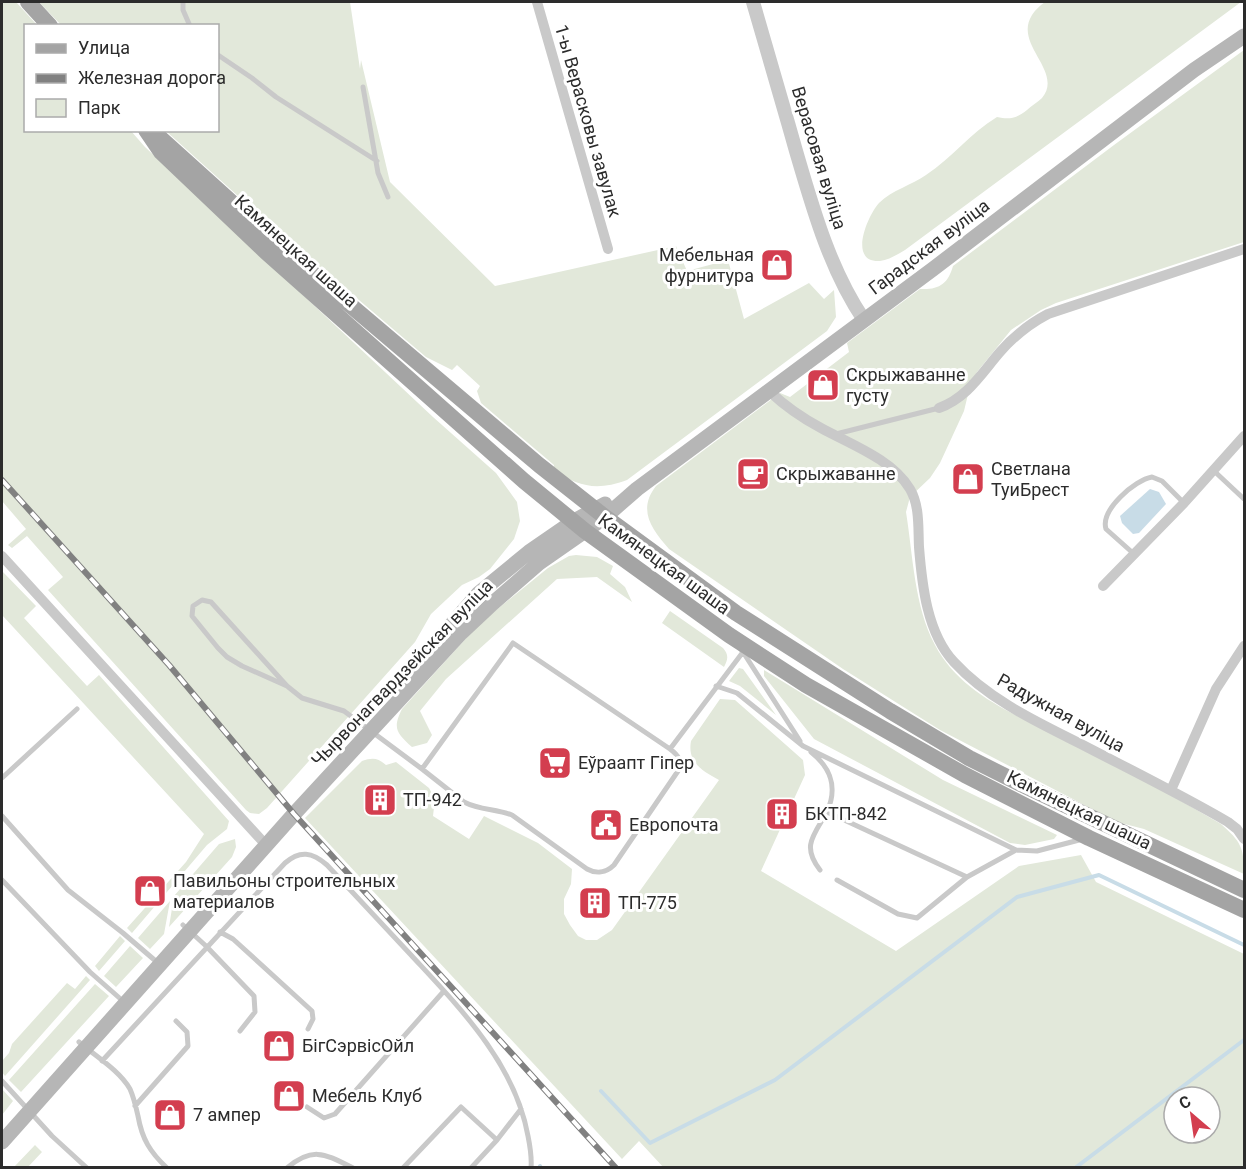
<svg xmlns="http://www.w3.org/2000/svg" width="1246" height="1169" viewBox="0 0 1246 1169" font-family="Roboto,sans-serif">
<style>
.green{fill:#e2e8da;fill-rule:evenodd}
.water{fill:#c8dce7}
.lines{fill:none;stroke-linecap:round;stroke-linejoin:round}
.stream{stroke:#c8dce7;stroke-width:4}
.service{stroke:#c9c9c9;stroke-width:5}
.minor{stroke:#c9c9c9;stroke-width:10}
.tertiary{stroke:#c9c9c9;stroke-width:14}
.secondary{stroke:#b6b6b6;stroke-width:15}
.primary{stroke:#a4a4a4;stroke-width:16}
.rail-casing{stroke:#818181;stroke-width:6}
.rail{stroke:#fff;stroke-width:4;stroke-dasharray:11;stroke-linecap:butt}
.labels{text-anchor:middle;stroke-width:6;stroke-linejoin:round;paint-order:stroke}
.street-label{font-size:18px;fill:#2c2c2c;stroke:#fff}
.poi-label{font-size:18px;fill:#2c2c2c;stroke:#fff;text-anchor:start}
</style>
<rect width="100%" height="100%" fill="#fff"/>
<path class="green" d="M 2,2 L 16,2 L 37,25 L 26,26 L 26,130 L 131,131 L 145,147 L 433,417 L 496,473 L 517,502 L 520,521 L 514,539 L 490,569 L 479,577 L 462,585 L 431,614 L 415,642 L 267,808 L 259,814 L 250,813 L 246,810 L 48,590 L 63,577 L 27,536 L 12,548 L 8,545 L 26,529 L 2,501 Z
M 39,2 L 350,2 L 360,69 L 361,60 L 390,182 L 495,286 L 676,246 L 687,271 L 728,260 L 744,319 L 809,283 L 824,299 L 834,290 L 836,317 L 827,331 L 627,480 C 597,491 579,487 553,470 L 554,465 L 481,403 L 477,391 L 480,386 L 457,365 L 452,370 L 426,357 L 259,215 L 166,131 L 218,130 L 218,26 L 61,25 Z
M 1045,2 L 1241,2 L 905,250 C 898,254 889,260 880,261 C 847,263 868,215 879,203 C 892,190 912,185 926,175 C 952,158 970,133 997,117 C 1010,120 1017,118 1027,110 C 1031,106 1038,102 1042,98 C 1064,71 1013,45 1032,15 C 1035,10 1041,5 1045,2 Z
M 1244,50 L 1244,242 L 1056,303 L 1041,310 L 1011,330 L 977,372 L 970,386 L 964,411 L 940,463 L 930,478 L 910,497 L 906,512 C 913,555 914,606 935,645 C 966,704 1040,723 1094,753 C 1137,775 1179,800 1221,824 C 1241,842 1244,847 1244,874 L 1144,829 L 1117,822 L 940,730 L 843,669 L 669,549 C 652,530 637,510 656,486 L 780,393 L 790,397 L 849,352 L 847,343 L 920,289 C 939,290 948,284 953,266 L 1114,145 Z
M 576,555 L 597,557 L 613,566 L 610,574 L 625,587 L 632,602 L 597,577 L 557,579 L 446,679 L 420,711 L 432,735 L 427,743 L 412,747 C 397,733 392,729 402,709 L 479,624 L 548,568 L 569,556 Z
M 2,571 L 36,606 L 24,618 L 87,686 L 99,675 L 229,821 L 227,829 L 207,845 L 132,933 L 127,928 L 186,862 L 204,834 L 2,615 Z
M 670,611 L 723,648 C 729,655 728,659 724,667 L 662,623 Z
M 739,668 L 743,669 L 776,715 L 740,686 L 729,681 Z
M 764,670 L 943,780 L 1057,835 L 1054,839 L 1025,845 L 1010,843 L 814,739 L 764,676 Z
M 720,699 L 735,700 L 803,760 L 805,775 L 761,871 L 896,951 L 1019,866 L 1081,855 L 1096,882 L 1244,954 L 1244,1167 L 664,1168 L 639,1141 L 622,1159 L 305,818 L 362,761 C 373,757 378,758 386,765 L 396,762 L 429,788 L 435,799 L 433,816 L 469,839 L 484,816 L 538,843 L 572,869 L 571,884 L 564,899 L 564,914 L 570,925 L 578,936 L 586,940 L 597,940 L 612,930 L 719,780 C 703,771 687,763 691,741 ZM 1174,1097 L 1210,1097 L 1210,1133 L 1174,1133 Z
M 235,839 L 236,847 L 232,857 L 169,927 L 174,896 L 219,844 Z
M 170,901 L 164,934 L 150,949 L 138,938 Z
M 120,936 L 125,941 L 99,971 L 95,966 Z
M 130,946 L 143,958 L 116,987 L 104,976 Z
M 86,976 L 90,980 L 5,1076 L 2,1072 L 2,1061 L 9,1053 L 12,1044 L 67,983 L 75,989 Z
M 95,984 L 109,996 L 21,1092 L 9,1080 Z
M 2,1089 L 13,1101 L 2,1115 Z
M 35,1145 L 42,1152 L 28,1167 L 14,1167 Z"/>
<path class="water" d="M 1150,489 L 1159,492 L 1166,504 L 1139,533 L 1133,534 L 1122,523 L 1120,516 Z"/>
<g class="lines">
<path class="stream" d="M 601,1091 L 650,1143 L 775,1080 L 1017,897 L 1099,875 L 1244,945
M 540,1166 L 541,1168
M 1075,1168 L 1244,1040"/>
<path class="service" d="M 183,2 L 183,10 L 190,26
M 218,55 L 252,78 L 276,97 L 377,161
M 363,87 L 378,173 L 388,197
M 836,434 L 939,408
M 1213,470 L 1244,499
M 1134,554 L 1106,529 C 1100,510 1135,480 1152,477 L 1162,481 L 1184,503
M 743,652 L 800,741
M 287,686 L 211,602 L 202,600 L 193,606 L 192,616 L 218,648 L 227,657 L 242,666 L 287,686 L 302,698 L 344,711 L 422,769 L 513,643 L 670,749 L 743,652 L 740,648
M 716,686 L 737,693 L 803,746 L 1016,850 L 1037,851 L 1083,839
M 811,752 C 831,768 838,787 827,812 L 967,877 L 1016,850
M 422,769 L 464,802 C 479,810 496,809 512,815 L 587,869 C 596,874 606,873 614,865 L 678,771 C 683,761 678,755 670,749
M 2,778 L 77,709
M 2,816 L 68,890 L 123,933 L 158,963
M 820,870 C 801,846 814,835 827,812
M 2,880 L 90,972 L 124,1002
M 837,880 L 898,914 L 917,918 L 967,877
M 183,925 L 206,946 L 254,996 L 255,1012 L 240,1031
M 220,932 L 233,939 L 312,1011 L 313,1019 L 308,1029
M 79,1042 C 95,1056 119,1070 130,1089 C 134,1098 136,1107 138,1116 C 142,1139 150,1152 167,1168
M 102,1061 L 285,863 C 300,850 312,852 327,865 C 355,895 383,925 411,955 C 459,1007 515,1063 528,1136 C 530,1146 532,1157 531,1168
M 2,1081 L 52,1136 L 87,1168
M 135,1106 L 188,1046 L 187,1032 L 176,1021
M 307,1107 L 324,1118 L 335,1114 L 444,991
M 287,1168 C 313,1146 325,1154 353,1168
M 403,1168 L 461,1107 L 497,1140
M 471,1168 L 497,1140 L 521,1109"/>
<path class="minor" d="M 537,2 L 608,249
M 769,391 C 785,406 802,418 821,428 C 850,444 892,459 910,489 C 920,506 918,528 919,547 C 922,585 927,633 954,662 C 988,699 1035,721 1079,743 C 1129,769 1180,794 1228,822 L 1237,829 L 1244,839
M 939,408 C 967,398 981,374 1000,352 C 1014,336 1029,324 1048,314 L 1244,249
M 2,556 L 266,845
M 1103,586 L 1184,503 L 1244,436
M 1171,790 L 1216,689 L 1244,646"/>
<path class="tertiary" d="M 753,2 C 767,51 782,101 796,151 C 813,209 830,270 864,320"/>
<path class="secondary" d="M 396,689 L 479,593 L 529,552 L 574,521 L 605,504
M 2,1142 L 294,814 L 461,633 L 493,603 L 539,563 L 605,517 L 637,489 L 933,269 L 1194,70 L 1244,36"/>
<path class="primary" d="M 28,2 L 50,26
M 146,130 L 161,152 L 266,252 L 524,481 L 585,531 L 729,635 L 806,685 L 965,775 L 1089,838 L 1244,910
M 158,136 L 278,244 L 539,465 L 605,517 L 736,613 L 890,711 L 969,758 L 1021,784 L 1244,890"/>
<defs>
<path id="rail" d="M 2,480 L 169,665 L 294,814 L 616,1168"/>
</defs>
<use href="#rail" class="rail-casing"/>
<use href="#rail" class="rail"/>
</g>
<defs>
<symbol id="shop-square" viewBox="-11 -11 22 22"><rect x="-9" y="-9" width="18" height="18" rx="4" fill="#d33e4f" stroke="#fff"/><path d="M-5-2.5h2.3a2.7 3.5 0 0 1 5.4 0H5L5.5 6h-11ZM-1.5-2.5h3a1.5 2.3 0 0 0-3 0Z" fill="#fff"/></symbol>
<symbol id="cafe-square" viewBox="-11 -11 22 22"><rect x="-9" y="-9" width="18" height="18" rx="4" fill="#d33e4f" stroke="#fff"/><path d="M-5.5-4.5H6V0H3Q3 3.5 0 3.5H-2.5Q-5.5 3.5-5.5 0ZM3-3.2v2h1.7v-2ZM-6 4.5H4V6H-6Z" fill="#fff"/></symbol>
<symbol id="supermarket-square" viewBox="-11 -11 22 22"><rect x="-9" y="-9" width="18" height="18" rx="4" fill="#d33e4f" stroke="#fff"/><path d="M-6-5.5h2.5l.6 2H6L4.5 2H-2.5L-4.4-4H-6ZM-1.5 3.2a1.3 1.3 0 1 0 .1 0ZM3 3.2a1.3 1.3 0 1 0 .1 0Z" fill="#fff"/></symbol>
<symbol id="building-square" viewBox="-11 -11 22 22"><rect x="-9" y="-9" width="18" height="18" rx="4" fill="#d33e4f" stroke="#fff"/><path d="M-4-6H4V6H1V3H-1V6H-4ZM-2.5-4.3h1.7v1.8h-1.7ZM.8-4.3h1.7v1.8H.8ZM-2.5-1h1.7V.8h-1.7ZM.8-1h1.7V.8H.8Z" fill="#fff"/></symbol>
<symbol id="civic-square" viewBox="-11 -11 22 22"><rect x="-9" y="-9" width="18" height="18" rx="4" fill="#d33e4f" stroke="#fff"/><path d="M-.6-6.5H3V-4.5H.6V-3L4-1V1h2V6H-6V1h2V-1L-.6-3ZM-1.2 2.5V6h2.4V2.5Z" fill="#fff"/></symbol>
</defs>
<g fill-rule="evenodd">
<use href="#shop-square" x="758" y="246" width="38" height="38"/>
<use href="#shop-square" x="804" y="366" width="38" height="38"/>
<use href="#cafe-square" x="734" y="455" width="38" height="38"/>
<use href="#shop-square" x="949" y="460" width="38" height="38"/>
<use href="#supermarket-square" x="536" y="744" width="38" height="38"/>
<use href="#building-square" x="361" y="781" width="38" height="38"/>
<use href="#building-square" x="763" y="795" width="38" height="38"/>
<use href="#civic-square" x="587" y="806" width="38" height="38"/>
<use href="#shop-square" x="131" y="872" width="38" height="38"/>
<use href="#building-square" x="576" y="884" width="38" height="38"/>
<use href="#shop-square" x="260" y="1027" width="38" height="38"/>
<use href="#shop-square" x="270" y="1077" width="38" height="38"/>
<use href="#shop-square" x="151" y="1096" width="38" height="38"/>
</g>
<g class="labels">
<g class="street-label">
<text transform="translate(588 121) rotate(74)" y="6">1-ы Верасковы завулак</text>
<text transform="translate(819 158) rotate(73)" y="6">Верасовая вуліца</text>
<text transform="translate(929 247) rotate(-37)" y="6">Гарадская вуліца</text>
<text transform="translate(296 251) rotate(42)" y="6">Камянецкая шаша</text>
<text transform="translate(664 564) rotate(36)" y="6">Камянецкая шаша</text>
<text transform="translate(402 673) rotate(-46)" y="6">Чырвонагвардзейская вуліца</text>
<text transform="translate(1061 713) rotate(29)" y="6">Радужная вуліца</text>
<text transform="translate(1079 810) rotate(26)" y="6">Камянецкая шаша</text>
</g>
<g class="poi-label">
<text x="754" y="261" text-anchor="end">Мебельная<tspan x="754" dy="21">фурнитура</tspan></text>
<text x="846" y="381">Скрыжаванне<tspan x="846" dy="21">густу</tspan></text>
<text x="991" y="475">Светлана<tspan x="991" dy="21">ТуиБрест</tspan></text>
<text x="776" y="480">Скрыжаванне</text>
<text x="578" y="769">Еўраапт Гіпер</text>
<text x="403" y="806">ТП-942</text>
<text x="805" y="820">БКТП-842</text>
<text x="629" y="831">Европочта</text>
<text x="173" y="887">Павильоны строительных<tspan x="173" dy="21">материалов</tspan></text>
<text x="618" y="909">ТП-775</text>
<text x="302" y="1052">БігСэрвісОйл</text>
<text x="312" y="1102">Мебель Клуб</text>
<text x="193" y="1121">7 ампер</text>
</g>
</g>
<rect width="1246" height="1169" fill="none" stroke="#2c2c2c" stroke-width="6"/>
<rect x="24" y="24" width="195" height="108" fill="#ffffff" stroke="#ababab" stroke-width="1.5"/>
<rect x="36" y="44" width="30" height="9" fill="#a4a4a4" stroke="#ababab" stroke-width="1.5"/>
<text x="78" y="54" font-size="18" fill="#2c2c2c">Улица</text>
<rect x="36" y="74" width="30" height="9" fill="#818181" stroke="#ababab" stroke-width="1.5"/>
<text x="78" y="84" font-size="18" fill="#2c2c2c">Железная дорога</text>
<rect x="36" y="99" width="30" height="18" fill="#e2e8da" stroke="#ababab" stroke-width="1.5"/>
<text x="78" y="114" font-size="18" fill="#2c2c2c">Парк</text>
<g transform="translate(1192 1115) rotate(331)"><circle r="28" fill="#ffffff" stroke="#ababab" stroke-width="1.5"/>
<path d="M0-4.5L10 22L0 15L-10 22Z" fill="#d33e4f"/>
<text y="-9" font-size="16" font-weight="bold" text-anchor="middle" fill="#2c2c2c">С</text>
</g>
</svg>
